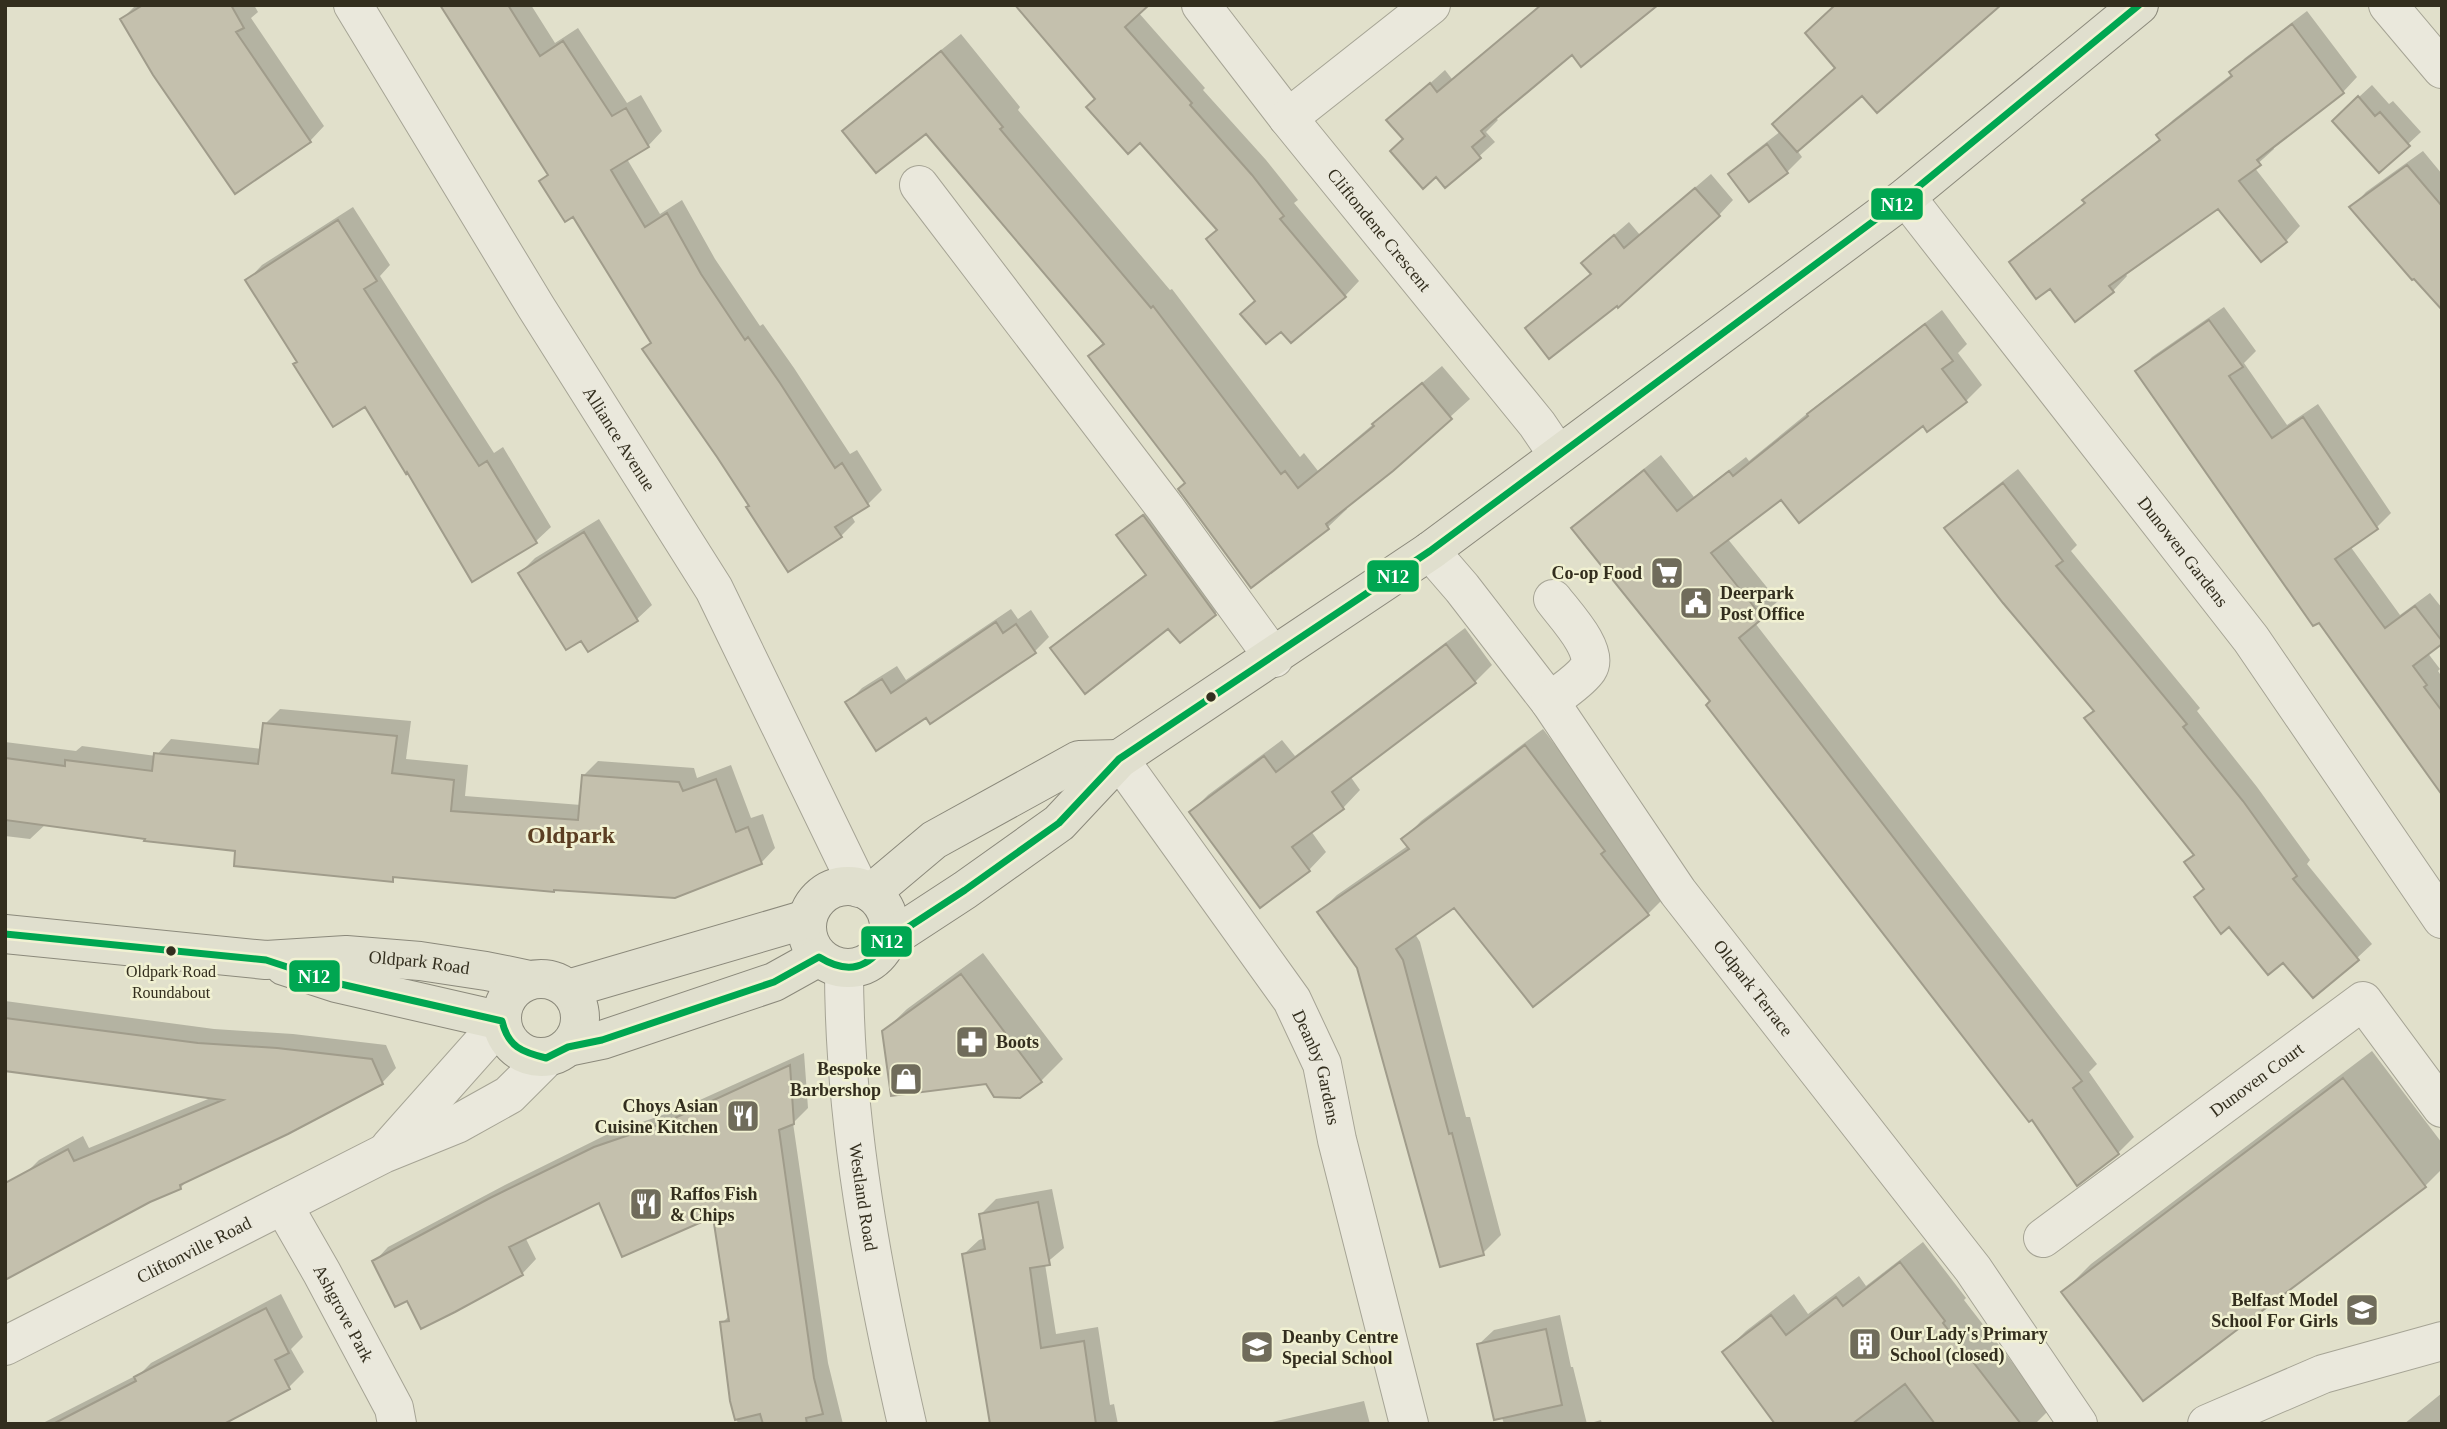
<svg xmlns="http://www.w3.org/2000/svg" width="2447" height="1429" viewBox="0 0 2447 1429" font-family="'Times New Roman',serif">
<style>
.shadow{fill:#0003}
.building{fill:#c4c0ad;stroke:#a09c8b;stroke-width:2}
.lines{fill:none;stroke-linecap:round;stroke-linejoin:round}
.minor-casing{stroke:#a6a495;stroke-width:40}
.major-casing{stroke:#8b897b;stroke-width:40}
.minor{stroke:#eae8dc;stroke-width:38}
.major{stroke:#e0dfce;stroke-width:38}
.bus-1-casing{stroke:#f1f1d2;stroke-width:12}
.bus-1{stroke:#00a651;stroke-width:7}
.bus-dot{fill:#332e1e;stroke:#f1f1d2;stroke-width:2.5}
.labels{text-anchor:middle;stroke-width:5;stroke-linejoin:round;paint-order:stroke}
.bus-label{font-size:16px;fill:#332e1e;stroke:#f1f1d2}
.street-label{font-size:18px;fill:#332e1e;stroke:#f1f1d2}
.poi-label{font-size:18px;font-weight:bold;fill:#332e1e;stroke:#f1f1d2;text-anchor:start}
.district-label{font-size:24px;font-weight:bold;fill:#5b3e22;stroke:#f1f1d2}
.line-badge{stroke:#f1f1d2;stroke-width:2.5}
.badge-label{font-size:19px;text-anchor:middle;font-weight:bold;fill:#fff}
</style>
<rect width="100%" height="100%" fill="#e1e0cb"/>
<path class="shadow" d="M 136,5 L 254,5 L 258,12 L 251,18 L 324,126 L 310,141 L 122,19 Z
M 442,5 L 531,5 L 555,43 L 578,28 L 627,103 L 641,95 L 662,131 L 648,146 L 627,159 L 660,214 L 682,200 L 715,259 L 760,326 L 763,324 L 794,368 L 850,454 L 857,450 L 882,490 L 868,504 L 851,515 L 855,522 L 841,536 L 751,505 L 644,349 L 652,342 L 574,215 L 542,181 L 549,173 Z
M 1541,5 L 1659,5 L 1636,23 L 1635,21 L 1572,52 L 1495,117 L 1498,120 L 1486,132 L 1495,142 L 1446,186 L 1389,120 L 1445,70 L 1452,79 Z
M 2307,11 L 2357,77 L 2343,92 L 2272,146 L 2274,149 L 2254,167 L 2300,226 L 2286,241 L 2218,207 L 2125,273 L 2127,276 L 2113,291 L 2050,287 L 2011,263 L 2026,248 L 2086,202 L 2084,200 L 2099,186 L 2161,138 L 2158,135 L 2173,120 L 2232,74 L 2231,73 L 2245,58 Z
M 1138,12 L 1205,88 L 1203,90 L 1266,160 L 1298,200 L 1294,203 L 1359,281 L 1345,296 L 1281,329 L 1257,300 L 1218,229 L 1140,141 L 1097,99 L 1056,53 Z
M 961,34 L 1020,107 L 1018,110 L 1170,290 L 1172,289 L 1300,457 L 1304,453 L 1318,471 L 1442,366 L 1470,399 L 1392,469 L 1345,507 L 1347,509 L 1328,527 L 1251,586 L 1187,482 L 1090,356 L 1104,342 L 927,131 L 844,131 L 863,113 Z
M 1836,67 L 1862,93 L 1797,150 L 1802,157 L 1787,172 L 1749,199 L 1730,174 L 1745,159 L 1781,131 Z
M 2372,85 L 2389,104 L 2393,101 L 2421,132 L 2379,171 L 2347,108 Z
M 2423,151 L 2442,174 L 2442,308 L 2352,207 L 2366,192 Z
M 1711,174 L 1733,200 L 1719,215 L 1527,328 L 1592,273 L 1598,249 L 1629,222 L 1640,235 Z
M 353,207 L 390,265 L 380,276 L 494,453 L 503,447 L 551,527 L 536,541 L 408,470 L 365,405 L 299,361 L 248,280 L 262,265 Z
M 2224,307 L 2256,351 L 2244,363 L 2287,425 L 2318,404 L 2391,513 L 2377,527 L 2350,546 L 2400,615 L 2430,593 L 2442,608 L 2442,642 L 2427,652 L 2440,669 L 2438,671 L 2442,677 L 2442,792 L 2137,372 L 2152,357 Z
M 1942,310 L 1967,344 L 1958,353 L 1982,385 L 1966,401 L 1781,497 L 1727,538 L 1778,601 L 1755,623 L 2097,1064 L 2089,1072 L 2134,1137 L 2118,1153 L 2078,1183 L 2032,1118 L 1712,701 L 1574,528 L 1590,512 L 1661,455 L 1694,497 L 1746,457 L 1749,461 L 1825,399 Z
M 2018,469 L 2077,545 L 2071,551 L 2200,708 L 2197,711 L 2257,787 L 2310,860 L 2307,864 L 2372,944 L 2357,958 L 2284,960 L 2229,925 L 2196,897 L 2205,887 L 2195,854 L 2086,719 L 2095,710 L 1947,528 L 1961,514 Z
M 1157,503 L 1228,600 L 1215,614 L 1169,626 L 1052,648 L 1066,635 L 1147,573 L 1118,535 Z
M 599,519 L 652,605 L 637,619 L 589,650 L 582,638 L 520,573 L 535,558 Z
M 1011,609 L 1018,619 L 1031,610 L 1049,637 L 1034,652 L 927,716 L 848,702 L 862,688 L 897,666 L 906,680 Z
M 1465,628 L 1492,665 L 1475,682 L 1350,776 L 1360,790 L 1343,808 L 1311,831 L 1326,852 L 1309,870 L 1191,812 L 1208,795 L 1282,740 L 1295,756 Z
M 280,709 L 411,721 L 406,759 L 468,765 L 465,796 L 581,805 L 583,776 L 598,761 L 694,768 L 697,778 L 731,765 L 751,818 L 763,814 L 775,848 L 761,863 L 396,876 L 392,880 L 237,850 L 46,824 L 30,839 L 5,836 L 5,742 L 76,751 L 82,746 L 156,756 L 171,739 L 262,749 L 265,724 Z
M 1543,729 L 1621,832 L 1665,897 L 1648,914 L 1455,906 L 1415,934 L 1420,942 L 1466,1117 L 1470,1117 L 1501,1235 L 1483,1253 L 1358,967 L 1319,912 L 1337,895 L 1409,845 L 1404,839 L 1421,821 Z
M 983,953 L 1063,1059 L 1041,1081 L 987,1082 L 884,1031 L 907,1009 Z
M 5,1001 L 214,1029 L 293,1034 L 386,1045 L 396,1068 L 382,1083 L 190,1178 L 181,1187 L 25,1174 L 39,1160 L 83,1136 L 89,1148 L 213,1097 L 5,1069 Z
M 2372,1051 L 2442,1143 L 2442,1169 L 2425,1186 L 2063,1292 L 2091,1264 Z
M 804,1053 L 808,1108 L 793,1123 L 828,1363 L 843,1424 L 738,1424 L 732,1401 L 722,1323 L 730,1315 L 714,1214 L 600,1201 L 525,1237 L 536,1259 L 522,1274 L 408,1298 L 374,1262 L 388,1247 L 505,1185 L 610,1133 L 680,1109 Z
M 1052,1189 L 1064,1248 L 1045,1264 L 1056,1334 L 1098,1327 L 1110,1405 L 1114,1404 L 1118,1424 L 997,1424 L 964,1254 L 979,1240 L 985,1238 L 981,1214 L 996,1199 Z
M 1923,1242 L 1966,1298 L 1964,1300 L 2049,1410 L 2035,1424 L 1777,1424 L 1724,1352 L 1746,1331 L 1794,1294 L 1808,1314 L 1859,1276 L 1866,1286 Z
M 281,1294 L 303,1337 L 291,1349 L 304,1372 L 289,1387 L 220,1424 L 41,1424 L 141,1373 L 151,1363 Z
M 1560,1315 L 1571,1367 L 1573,1367 L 1587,1424 L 1504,1424 L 1479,1344 L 1494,1330 Z
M 2442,1393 L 2442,1424 L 2404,1424 Z
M 1364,1401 L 1370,1424 L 1264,1424 Z
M 1601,1420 L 1602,1424 L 1587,1424 Z"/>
<path class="building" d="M 143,5 L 231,5 L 244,28 L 236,32 L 311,142 L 235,194 L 153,75 L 120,19 Z
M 440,5 L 508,5 L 540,56 L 563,41 L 612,116 L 626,108 L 649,147 L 611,170 L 645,227 L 667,213 L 701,274 L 745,340 L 748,337 L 780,383 L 835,468 L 842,463 L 869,506 L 835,527 L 842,537 L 788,572 L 746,507 L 749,506 L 717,457 L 642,349 L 651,343 L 573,217 L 565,222 L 539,181 L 548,175 Z
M 1015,5 L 1149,5 L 1125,27 L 1192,103 L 1190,105 L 1252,175 L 1284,216 L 1280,219 L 1346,297 L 1291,343 L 1281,332 L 1266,344 L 1240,314 L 1255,301 L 1206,239 L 1217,230 L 1140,143 L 1128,154 L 1086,107 L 1095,99 Z
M 1541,5 L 1658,5 L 1581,67 L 1572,55 L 1481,131 L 1485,136 L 1472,147 L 1481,158 L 1445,188 L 1436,177 L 1423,189 L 1390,151 L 1403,139 L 1386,120 L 1430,83 L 1437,92 Z
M 1835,5 L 2001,5 L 1877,113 L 1862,96 L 1797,152 L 1772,124 L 1835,68 L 1805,33 Z
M 2292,24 L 2344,93 L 2257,160 L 2261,165 L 2239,181 L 2287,242 L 2261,262 L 2218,209 L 2109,286 L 2114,292 L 2075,322 L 2050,289 L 2036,299 L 2009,262 L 2085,203 L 2082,200 L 2160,140 L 2156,135 L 2232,76 L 2229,72 Z
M 941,51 L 1003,127 L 1000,129 L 1151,308 L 1153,306 L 1281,474 L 1285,471 L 1298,488 L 1374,426 L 1372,424 L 1422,383 L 1452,419 L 1393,471 L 1326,524 L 1329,529 L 1251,588 L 1178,489 L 1185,483 L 1088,356 L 1104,344 L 926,134 L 876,173 L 842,131 Z
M 2358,96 L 2375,116 L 2380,112 L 2410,146 L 2379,173 L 2332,121 Z
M 1767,144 L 1788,173 L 1749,202 L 1728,174 Z
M 2407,165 L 2442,206 L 2442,310 L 2414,279 L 2412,280 L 2349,207 Z
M 1695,188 L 1720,216 L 1618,308 L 1617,306 L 1549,359 L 1525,328 L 1591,274 L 1581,263 L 1614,235 L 1624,248 Z
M 338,220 L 377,281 L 364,289 L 479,466 L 487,461 L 537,543 L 472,582 L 407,472 L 406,474 L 365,407 L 333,427 L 293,364 L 297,362 L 245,280 Z
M 2209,320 L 2243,367 L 2229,376 L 2272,438 L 2303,417 L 2378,529 L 2335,559 L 2376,616 L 2385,628 L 2415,606 L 2442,641 L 2442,644 L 2413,666 L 2427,685 L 2424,687 L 2442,711 L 2442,795 L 2319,623 L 2313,626 L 2135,371 Z
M 1925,324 L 1953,361 L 1942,369 L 1967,402 L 1927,432 L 1923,426 L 1799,523 L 1781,500 L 1711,553 L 1763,618 L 1739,638 L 2082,1081 L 2073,1088 L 2119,1154 L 2077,1186 L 2032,1120 L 2029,1122 L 1706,705 L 1710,701 L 1571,528 L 1644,470 L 1677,511 L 1729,471 L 1733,476 L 1808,416 L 1807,414 Z
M 2003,483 L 2063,561 L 2056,566 L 2187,724 L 2183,727 L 2243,801 L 2297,876 L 2293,879 L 2359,960 L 2313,998 L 2283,963 L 2268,975 L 2229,927 L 2221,934 L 2194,897 L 2204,889 L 2184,862 L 2194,855 L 2084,718 L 2094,711 L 2003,603 L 1944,528 Z
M 1143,515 L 1216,615 L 1180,643 L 1168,629 L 1085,694 L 1050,648 L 1146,575 L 1116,535 Z
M 584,532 L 638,621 L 588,652 L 581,641 L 566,650 L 518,573 Z
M 996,622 L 1003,633 L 1016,624 L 1036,653 L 930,724 L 926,718 L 876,751 L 845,702 L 882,679 L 891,693 Z
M 1446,644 L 1476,683 L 1332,792 L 1344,809 L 1292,847 L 1310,871 L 1260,908 L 1189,812 L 1264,756 L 1276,772 Z
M 263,723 L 397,736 L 392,773 L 454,780 L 451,811 L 578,820 L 582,775 L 679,782 L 683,791 L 716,779 L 736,832 L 748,827 L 762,864 L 675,898 L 554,890 L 554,892 L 393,877 L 393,882 L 234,866 L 235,851 L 144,841 L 145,839 L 5,820 L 5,758 L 65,766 L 65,760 L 152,771 L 154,753 L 258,764 Z
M 1525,745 L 1605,851 L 1601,854 L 1649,915 L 1533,1007 L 1454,908 L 1396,949 L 1403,960 L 1449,1134 L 1452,1133 L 1484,1255 L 1440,1267 L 1357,968 L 1317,912 L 1409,849 L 1401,839 Z
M 961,974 L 1042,1082 L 1020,1098 L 994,1097 L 986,1084 L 891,1096 L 882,1031 Z
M 5,1018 L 198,1043 L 277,1048 L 372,1059 L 383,1084 L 288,1134 L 180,1185 L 181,1189 L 150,1202 L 5,1280 L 5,1183 L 68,1149 L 74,1161 L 223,1100 L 5,1071 Z
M 790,1065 L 794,1124 L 779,1130 L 814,1378 L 823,1414 L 806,1418 L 807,1424 L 763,1424 L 760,1414 L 735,1420 L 730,1401 L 720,1322 L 729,1321 L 713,1217 L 622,1257 L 599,1203 L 509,1247 L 523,1275 L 455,1312 L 421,1329 L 407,1301 L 395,1307 L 372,1261 L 490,1198 L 594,1147 L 664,1123 Z
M 2343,1078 L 2426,1187 L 2143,1401 L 2061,1292 Z
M 1038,1202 L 1050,1265 L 1030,1268 L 1041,1348 L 1084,1341 L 1096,1424 L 990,1424 L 962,1254 L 985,1249 L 979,1214 Z
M 1900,1262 L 1945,1321 L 1943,1323 L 2021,1424 L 1935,1424 L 1905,1384 L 1852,1424 L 1775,1424 L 1722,1352 L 1771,1315 L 1786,1335 L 1836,1297 L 1843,1306 Z
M 266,1308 L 289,1353 L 275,1360 L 290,1389 L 224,1424 L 53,1424 L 136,1381 L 134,1377 Z
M 1546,1329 L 1562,1405 L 1494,1420 L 1477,1344 Z"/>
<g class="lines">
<defs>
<g id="minor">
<path id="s1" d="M 353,5 L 536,307 L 714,589 L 859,888"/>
<path id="s2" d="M 1201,5 L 1288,118 L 1537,424 L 1558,455"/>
<path d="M 2388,5 L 2442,69"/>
<path d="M 1288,118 L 1431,5"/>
<path d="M 919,185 L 1166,509 L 1274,658"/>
<path id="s3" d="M 1906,197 L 2251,639 L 2442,919"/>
<path id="s4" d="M 1430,551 L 1462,588 L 1550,702 L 1678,892 L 1973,1269 L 2078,1424"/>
<path d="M 1550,702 C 1561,692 1579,682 1588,669 C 1600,651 1564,614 1553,599"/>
<path id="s5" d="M 1119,759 L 1292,1000 L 1322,1064 L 1337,1140 L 1409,1424"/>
<path id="s6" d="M 844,969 C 844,1122 873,1275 907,1424"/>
<path d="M 390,1147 L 502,1021"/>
<path id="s7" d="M 283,1205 L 322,1273 L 394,1408 L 397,1424"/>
<path id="s8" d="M 2043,1238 L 2363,1001 L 2442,1108"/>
<path id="s9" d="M 5,1346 L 383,1154 L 457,1124 L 509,1095 L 546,1058"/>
<path d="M 2207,1424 L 2323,1374 L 2442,1341"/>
</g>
<g id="major">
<circle cx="848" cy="927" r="41"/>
<path d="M 871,893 L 934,840 L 1079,760 L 1119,759"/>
<path id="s10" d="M 5,934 L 266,960 L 346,955 L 420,961 L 486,971 L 530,980"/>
<path d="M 887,941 L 965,890 L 1059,823 L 1119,759 L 1430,551 L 1906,197 L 2139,5"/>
<path d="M 284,966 L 336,983 L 502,1021"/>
<circle cx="541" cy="1018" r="39"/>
<path d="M 568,989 L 807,919"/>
<path d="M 568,1047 L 602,1040 L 774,982 L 819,957"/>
</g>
</defs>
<use href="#minor" class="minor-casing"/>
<use href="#major" class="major-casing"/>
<use href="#minor" class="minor"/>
<use href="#major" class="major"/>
<defs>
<path id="bus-1" d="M 5,934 L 266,960 L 336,983 L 502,1021 C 508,1047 522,1052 546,1058 L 568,1047 L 602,1040 L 774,982 L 819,957 C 848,975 868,969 887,941 L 965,890 L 1059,823 L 1119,759 L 1430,551 L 1906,197 L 2139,5"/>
</defs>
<use href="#bus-1" class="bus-1-casing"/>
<use href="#bus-1" class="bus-1"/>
</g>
<defs>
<symbol id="supermarket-square" viewBox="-11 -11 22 22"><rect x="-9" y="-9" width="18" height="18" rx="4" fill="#706c5b" stroke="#f1f1d2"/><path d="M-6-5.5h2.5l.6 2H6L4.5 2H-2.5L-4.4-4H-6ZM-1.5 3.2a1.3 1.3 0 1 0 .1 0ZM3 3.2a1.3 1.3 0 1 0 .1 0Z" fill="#fff"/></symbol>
<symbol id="civic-square" viewBox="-11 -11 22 22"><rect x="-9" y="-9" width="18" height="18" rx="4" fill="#706c5b" stroke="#f1f1d2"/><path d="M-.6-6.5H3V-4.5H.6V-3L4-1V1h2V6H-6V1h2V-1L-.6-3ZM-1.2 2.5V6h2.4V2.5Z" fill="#fff"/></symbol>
<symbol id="pharmacy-square" viewBox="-11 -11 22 22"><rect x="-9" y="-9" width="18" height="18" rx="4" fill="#706c5b" stroke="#f1f1d2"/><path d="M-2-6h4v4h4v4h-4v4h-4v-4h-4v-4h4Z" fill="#fff"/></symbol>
<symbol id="shop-square" viewBox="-11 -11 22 22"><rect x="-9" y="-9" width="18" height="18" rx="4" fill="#706c5b" stroke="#f1f1d2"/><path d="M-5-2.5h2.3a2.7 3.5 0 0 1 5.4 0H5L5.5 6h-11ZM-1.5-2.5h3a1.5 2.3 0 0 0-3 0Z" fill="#fff"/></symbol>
<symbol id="restaurant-square" viewBox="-11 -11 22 22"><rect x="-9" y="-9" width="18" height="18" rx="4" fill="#706c5b" stroke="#f1f1d2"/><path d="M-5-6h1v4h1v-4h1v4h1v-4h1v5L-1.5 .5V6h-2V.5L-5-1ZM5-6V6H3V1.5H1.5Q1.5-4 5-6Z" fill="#fff"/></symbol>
<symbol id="school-square" viewBox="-11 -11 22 22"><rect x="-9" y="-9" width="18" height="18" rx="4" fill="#706c5b" stroke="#f1f1d2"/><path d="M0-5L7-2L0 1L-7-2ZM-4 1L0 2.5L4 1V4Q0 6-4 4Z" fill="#fff"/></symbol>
<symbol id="building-square" viewBox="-11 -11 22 22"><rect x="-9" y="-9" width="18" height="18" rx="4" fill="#706c5b" stroke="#f1f1d2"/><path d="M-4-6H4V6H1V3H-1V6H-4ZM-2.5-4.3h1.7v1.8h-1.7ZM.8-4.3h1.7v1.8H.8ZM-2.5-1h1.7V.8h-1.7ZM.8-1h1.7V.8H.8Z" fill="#fff"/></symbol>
</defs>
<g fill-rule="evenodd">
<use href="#supermarket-square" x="1648" y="554" width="38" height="38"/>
<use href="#civic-square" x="1677" y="584" width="38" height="38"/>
<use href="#pharmacy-square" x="953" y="1023" width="38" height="38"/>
<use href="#shop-square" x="887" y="1060" width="38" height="38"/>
<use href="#restaurant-square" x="724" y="1097" width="38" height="38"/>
<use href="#restaurant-square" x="627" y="1185" width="38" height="38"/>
<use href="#school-square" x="2343" y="1291" width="38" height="38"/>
<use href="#building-square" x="1846" y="1325" width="38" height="38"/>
<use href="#school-square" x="1238" y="1328" width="38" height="38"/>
</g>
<g class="bus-dot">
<circle cx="1211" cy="697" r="6"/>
<circle cx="171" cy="951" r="6"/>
</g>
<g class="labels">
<g class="bus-label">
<text x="171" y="977">Oldpark Road<tspan x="171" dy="21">Roundabout</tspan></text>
</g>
<g class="street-label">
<text dy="6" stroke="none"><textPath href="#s2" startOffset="287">Cliftondene Crescent</textPath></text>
<text dy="6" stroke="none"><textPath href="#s1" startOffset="509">Alliance Avenue</textPath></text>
<text dy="6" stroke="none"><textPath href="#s3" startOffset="450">Dunowen Gardens</textPath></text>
<text dy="6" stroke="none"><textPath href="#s10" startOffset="416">Oldpark Road</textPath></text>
<text dy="6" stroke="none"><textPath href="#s4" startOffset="544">Oldpark Terrace</textPath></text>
<text dy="6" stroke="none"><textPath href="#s5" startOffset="369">Deanby Gardens</textPath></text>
<text dy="6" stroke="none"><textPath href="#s8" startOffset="266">Dunoven Court</textPath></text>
<text dy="6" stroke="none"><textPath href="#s6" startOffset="229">Westland Road</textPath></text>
<text dy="6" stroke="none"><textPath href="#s9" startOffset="212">Cliftonville Road</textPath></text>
<text dy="6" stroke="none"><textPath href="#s7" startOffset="124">Ashgrove Park</textPath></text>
</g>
<g class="poi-label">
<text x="1642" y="579" text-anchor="end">Co-op Food</text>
<text x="1720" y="599">Deerpark<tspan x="1720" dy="21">Post Office</tspan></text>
<text x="996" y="1048">Boots</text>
<text x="881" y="1075" text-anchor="end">Bespoke<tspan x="881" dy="21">Barbershop</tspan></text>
<text x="718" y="1112" text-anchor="end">Choys Asian<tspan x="718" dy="21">Cuisine Kitchen</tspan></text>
<text x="670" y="1200">Raffos Fish<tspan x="670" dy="21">&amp; Chips</tspan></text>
<text x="2338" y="1306" text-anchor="end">Belfast Model<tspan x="2338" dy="21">School For Girls</tspan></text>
<text x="1890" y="1340">Our Lady's Primary<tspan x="1890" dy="21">School (closed)</tspan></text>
<text x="1282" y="1343">Deanby Centre<tspan x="1282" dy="21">Special School</tspan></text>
</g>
<g class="district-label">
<text x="571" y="843">Oldpark</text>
</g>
</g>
<g class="line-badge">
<rect x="1870" y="187" width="54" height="34" rx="7" fill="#00a651"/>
<rect x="1366" y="559" width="54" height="34" rx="7" fill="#00a651"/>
<rect x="860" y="925" width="53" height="33" rx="7" fill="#00a651"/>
<rect x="288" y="959" width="53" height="34" rx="7" fill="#00a651"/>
</g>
<g class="badge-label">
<text x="1897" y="211">N12</text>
<text x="1393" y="583">N12</text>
<text x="887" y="948">N12</text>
<text x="314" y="983">N12</text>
</g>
<rect width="2447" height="1429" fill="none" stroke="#332e1e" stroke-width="14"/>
</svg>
